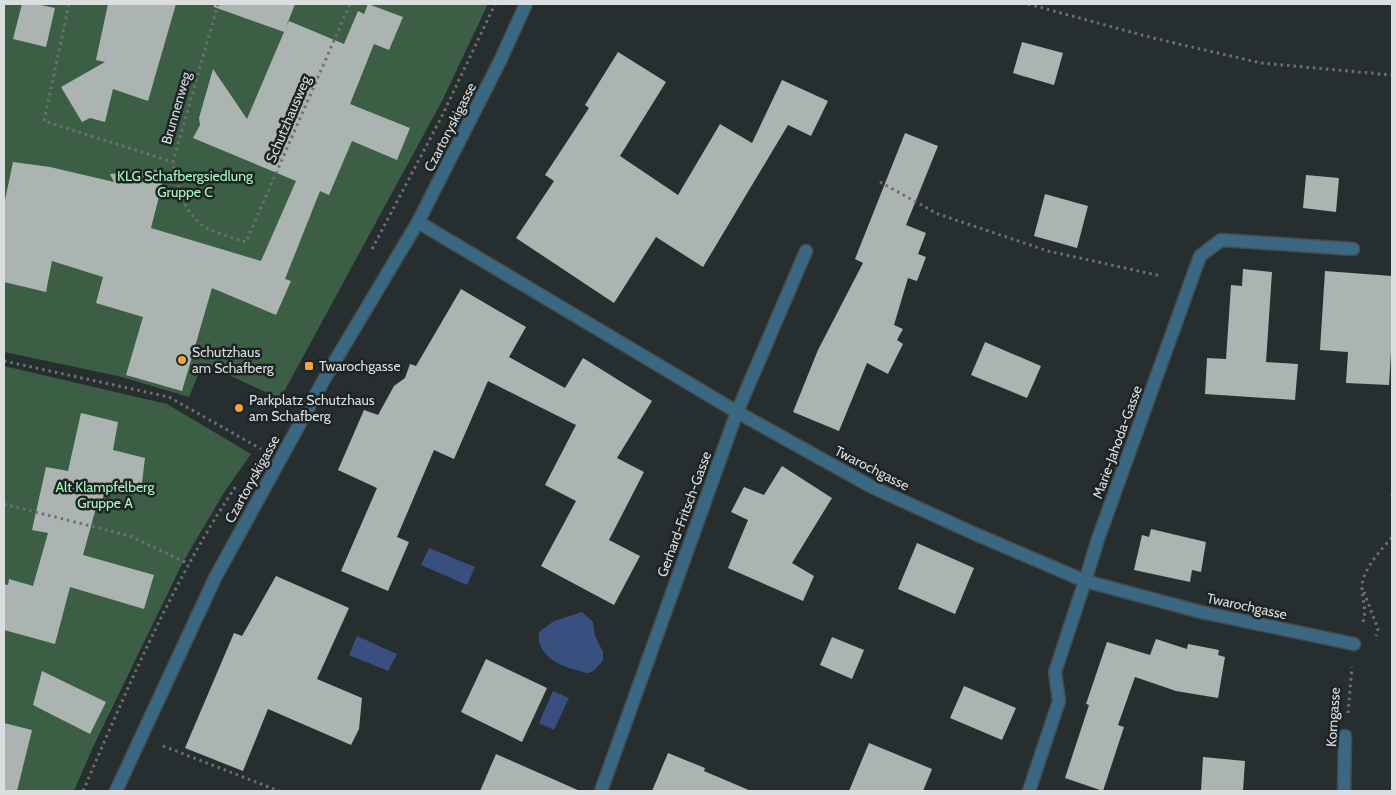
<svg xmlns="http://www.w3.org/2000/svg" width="1396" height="795" viewBox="0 0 1396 795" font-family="Cabin,sans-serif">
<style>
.green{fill:#3c5e45}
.water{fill:#394f80}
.building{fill:#acb4b2}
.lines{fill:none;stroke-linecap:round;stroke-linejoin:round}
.service-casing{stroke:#444a4b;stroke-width:15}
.minor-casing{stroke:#444a4b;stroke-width:15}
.path{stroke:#6b7172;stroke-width:3;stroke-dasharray:2.5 4;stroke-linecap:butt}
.service{stroke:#3a6782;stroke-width:12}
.minor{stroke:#3a6782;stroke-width:12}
.poi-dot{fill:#f4a443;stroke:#1e2425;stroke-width:2}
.labels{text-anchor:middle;stroke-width:5;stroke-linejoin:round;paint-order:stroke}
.street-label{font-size:14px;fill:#dadedf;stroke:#1e2425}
.park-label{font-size:14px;fill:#a6fabd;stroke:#1e2425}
.poi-label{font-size:14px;fill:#dadedf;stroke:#1e2425;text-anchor:start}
</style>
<rect width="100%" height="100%" fill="#272e2f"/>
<path class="green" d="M 4,4 L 488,4 L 442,101 L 280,399 L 203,363 L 189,397 L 118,376 L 4,352 Z
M 4,366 L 167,404 L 251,454 L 225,491 L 183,562 L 93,747 L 74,791 L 4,791 Z"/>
<path class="water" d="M 429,548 L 475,567 L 467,585 L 421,565 Z
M 582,612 L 593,622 L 595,636 L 603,652 L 603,660 C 599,665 595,672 588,673 C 585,673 580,671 577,670 C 558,666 536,654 539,632 L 554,621 Z
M 357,636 L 397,654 L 388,671 L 349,655 Z
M 553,691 L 569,698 L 554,730 L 539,723 Z"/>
<path class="building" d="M 22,4 L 36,4 L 55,8 L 46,47 L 13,39 Z
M 108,4 L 176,4 L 148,101 L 113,89 L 105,122 L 90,118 L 82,122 L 61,87 L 105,62 L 96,60 Z
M 214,4 L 295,4 L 286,27 L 289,21 L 344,44 L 358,11 L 364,14 L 368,4 L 403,17 L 389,50 L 374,44 L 350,104 L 410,128 L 397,160 L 352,141 L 329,195 L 320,191 L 285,279 L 291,281 L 276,315 L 212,288 L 182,391 L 126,375 L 143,317 L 96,303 L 103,277 L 52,261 L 46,292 L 4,282 L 4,205 L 13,162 L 50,167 L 114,182 L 110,174 L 159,170 L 162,185 L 151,228 L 261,261 L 296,181 L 193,138 L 200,125 L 199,118 L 213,69 L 247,119 L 284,32 L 214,7 Z
M 1022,42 L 1063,53 L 1054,85 L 1013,73 Z
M 618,52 L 666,82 L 620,156 L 678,195 L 720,124 L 752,143 L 782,80 L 828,101 L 811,136 L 788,125 L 703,267 L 656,237 L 614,303 L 516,238 L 554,181 L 545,175 L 589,108 L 585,105 Z
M 905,133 L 938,146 L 906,225 L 926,233 L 918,254 L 926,257 L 917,281 L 908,278 L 894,325 L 903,329 L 897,340 L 903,344 L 888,374 L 867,363 L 839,431 L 793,412 L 818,350 L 863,263 L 855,259 Z
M 1306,175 L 1339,178 L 1336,212 L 1303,208 Z
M 1045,194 L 1088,206 L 1077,248 L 1034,236 Z
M 1243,269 L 1272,272 L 1266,362 L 1298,364 L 1295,400 L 1205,394 L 1207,358 L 1226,359 L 1231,285 L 1242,286 Z
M 1325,271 L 1392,276 L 1392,336 L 1389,385 L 1346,383 L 1348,352 L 1320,350 Z
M 461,289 L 526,327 L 509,357 L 565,388 L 583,358 L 652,401 L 617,458 L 644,472 L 609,540 L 640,556 L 614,605 L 541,566 L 576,501 L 545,485 L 576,425 L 488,381 L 454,459 L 434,450 L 397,537 L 409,542 L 388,591 L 341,571 L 377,488 L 338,470 L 364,410 L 378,415 L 394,386 L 405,378 L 410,364 L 416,366 Z
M 985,342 L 1041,366 L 1027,398 L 971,375 Z
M 81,413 L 118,422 L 113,450 L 145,458 L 141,491 L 105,485 L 101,509 L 96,508 L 83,555 L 154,575 L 144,609 L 70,587 L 55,644 L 4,630 L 4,584 L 8,585 L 9,579 L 33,586 L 48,533 L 32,530 L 46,467 L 68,471 Z
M 782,466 L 832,498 L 792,563 L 814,576 L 803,601 L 728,568 L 748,520 L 731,512 L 744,487 L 764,495 Z
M 1151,529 L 1206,542 L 1201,572 L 1192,570 L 1190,582 L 1134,570 L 1142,535 L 1149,537 Z
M 917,543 L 974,568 L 955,614 L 898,589 Z
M 276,576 L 349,608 L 317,679 L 362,698 L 359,729 L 351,745 L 268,709 L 243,771 L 185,748 L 234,633 L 242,636 Z
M 832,637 L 864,650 L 852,679 L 820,665 Z
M 1156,639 L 1187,649 L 1188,644 L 1219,650 L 1218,655 L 1225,657 L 1218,698 L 1176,691 L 1135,677 L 1118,725 L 1124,727 L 1103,791 L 1065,778 L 1089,705 L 1086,704 L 1107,642 L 1150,655 Z
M 486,659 L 547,688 L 522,742 L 461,712 Z
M 42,671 L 106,702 L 90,734 L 33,705 Z
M 964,686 L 1016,708 L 1002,740 L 950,718 Z
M 4,723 L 32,730 L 17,791 L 4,791 Z
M 869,743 L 932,769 L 923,791 L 849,791 Z
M 668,753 L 705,768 L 704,771 L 751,791 L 652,791 Z
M 496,754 L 580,791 L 480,791 Z
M 1203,757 L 1245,761 L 1243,791 L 1201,791 Z"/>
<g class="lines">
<defs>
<path id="service" d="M 1085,581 L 1098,539 L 1200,256 L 1221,240 L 1353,249"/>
<path id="minor" d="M 418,222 L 737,412 L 872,487 L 973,533 L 1085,581 L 1201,612 L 1354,644
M 116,791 L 215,578 L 326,376 L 418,222 L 500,61 L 526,4
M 601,791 L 737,412 L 806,251
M 1029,791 L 1059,701 L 1055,672 L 1085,581
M 1344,791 L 1345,736"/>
</defs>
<use href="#service" class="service-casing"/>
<use href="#minor" class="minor-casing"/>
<path class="path" d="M 69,4 L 44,121 L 173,162
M 218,4 L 173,162 C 177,185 182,210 202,225 C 210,232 235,238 246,242 L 350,4
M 1028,4 L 1153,38 L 1261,63 L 1392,75
M 880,182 L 938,214 L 1048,251 L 1161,276
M 372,249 L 441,118 L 495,4
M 4,361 L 169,397 L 261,449
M 1392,494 L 1392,498
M 4,504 L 130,536 L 189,564
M 1364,592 L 1378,629 L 1376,636
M 1363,622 C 1367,610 1362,600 1362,587 C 1362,570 1382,549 1392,537
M 1348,713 L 1352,667
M 163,746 L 279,791
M 83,791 C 128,687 173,580 236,486"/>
<use href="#service" class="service"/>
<use href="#minor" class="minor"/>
</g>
<g class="poi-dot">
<circle cx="182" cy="360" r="5"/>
<rect x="304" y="361" width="10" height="10" rx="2.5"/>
<circle cx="239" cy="408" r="5"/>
</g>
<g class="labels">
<g class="street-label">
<text transform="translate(176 108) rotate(-74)" y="5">Brunnenweg</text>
<text transform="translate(288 119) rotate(-67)" y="5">Schutzhausweg</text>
<text transform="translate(450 127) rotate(-63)" y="5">Czartoryskigasse</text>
<text transform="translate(1117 442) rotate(-70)" y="5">Marie-Jahoda-Gasse</text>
<text transform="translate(872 468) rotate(27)" y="5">Twarochgasse</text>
<text transform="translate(252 479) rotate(-61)" y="5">Czartoryskigasse</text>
<text transform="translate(684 514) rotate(-70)" y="5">Gerhard-Fritsch-Gasse</text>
<text transform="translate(1247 606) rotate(12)" y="5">Twarochgasse</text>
<text transform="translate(1333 717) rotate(-86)" y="5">Korngasse</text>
</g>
<g class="park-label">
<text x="185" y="181">KLG Schafbergsiedlung<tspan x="185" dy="16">Gruppe C</tspan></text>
<text x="105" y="492">Alt Klampfelberg<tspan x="105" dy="16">Gruppe A</tspan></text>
</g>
<g class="poi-label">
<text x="192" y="357">Schutzhaus<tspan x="192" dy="16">am Schafberg</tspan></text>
<text x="319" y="371">Twarochgasse</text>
<text x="249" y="405">Parkplatz Schutzhaus<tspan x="249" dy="16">am Schafberg</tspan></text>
</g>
</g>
<rect width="1396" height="795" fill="none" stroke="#dadedf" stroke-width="10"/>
</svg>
